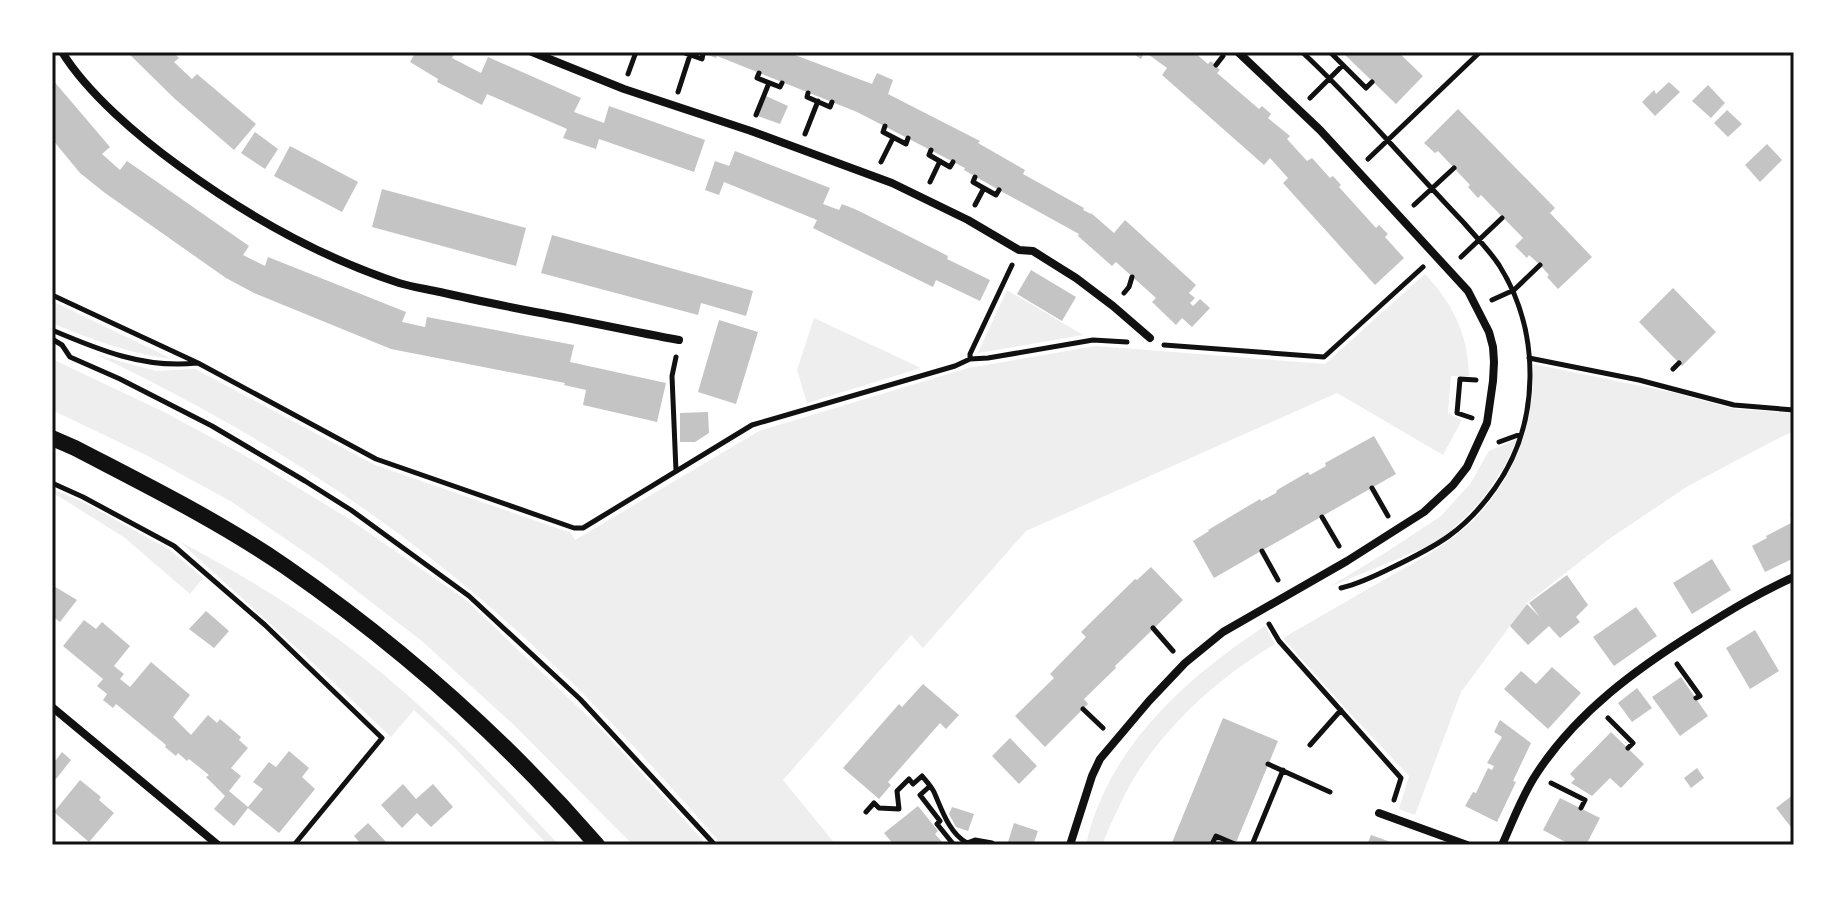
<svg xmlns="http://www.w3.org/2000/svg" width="1846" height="897" viewBox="0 0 1846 897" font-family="Quicksand,sans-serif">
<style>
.green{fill:#eee}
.building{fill:#c4c4c4}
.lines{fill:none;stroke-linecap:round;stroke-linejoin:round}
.path{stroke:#111;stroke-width:5}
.minor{stroke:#111;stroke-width:8}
.secondary{stroke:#111;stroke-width:16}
.neatline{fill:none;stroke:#111;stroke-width:3}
</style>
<rect width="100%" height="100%" fill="#fff"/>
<path class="green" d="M 1425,274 C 1453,304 1468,334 1469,376 L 1451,376 L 1448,413 L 1462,420 L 1443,455 L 1337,393 L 1026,531 L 923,648 L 911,635 L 783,780 L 836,845 L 722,845 C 652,764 579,685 498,614 C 378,508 242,424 97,355 L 156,371 L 195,369 L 375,465 L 571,533 L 575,540 L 759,431 L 968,368 L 1096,346 L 1325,364 Z
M 1007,290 L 1083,335 L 978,353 Z
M 52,301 L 172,359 C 127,353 93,340 52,323 Z
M 814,318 L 921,368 L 807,403 L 797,370 Z
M 52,359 L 164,412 L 244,455 L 346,517 L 466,600 L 602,730 L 707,845 L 633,845 L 515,726 L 423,642 L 322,564 L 232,502 L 148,456 L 52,410 Z
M 1533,364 L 1675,393 L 1735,409 L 1794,413 L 1794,431 L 1777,439 L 1688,486 L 1609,539 L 1527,603 L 1461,692 L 1415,815 L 1399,809 L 1409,776 L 1344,707 L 1283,638 C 1313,621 1343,603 1373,586 C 1399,571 1427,557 1451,539 C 1506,499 1536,432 1533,364 Z
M 1517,439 L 1506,464 L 1482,500 L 1449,533 L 1429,546 L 1329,587 L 1385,553 L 1441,516 L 1470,484 L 1489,451 Z
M 52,489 L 81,501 L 170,550 L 203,578 L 190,594 L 125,538 L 52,492 Z
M 179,541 C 250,579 321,622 383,674 C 446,727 503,785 559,845 L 548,845 L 456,749 L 414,710 L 391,737 L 297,648 Z
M 1265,626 L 1275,644 C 1221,676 1172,720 1137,773 C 1123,796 1112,821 1102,845 L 1086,845 C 1107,748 1186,678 1265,626 Z"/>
<path class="building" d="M 127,52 L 173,52 L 179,58 L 174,62 L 192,79 L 197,74 L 256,124 L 234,150 L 175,99 Z
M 410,52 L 455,52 L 452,58 L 481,73 L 488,57 L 581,98 L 574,112 L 604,123 L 609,106 L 705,140 L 694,172 L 599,139 L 596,149 L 563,138 L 567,129 L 487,94 L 482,105 L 437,82 L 438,79 L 410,62 L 414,55 Z
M 700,52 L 787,52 L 872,84 L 877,73 L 893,80 L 888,94 L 980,141 L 978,143 L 1025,170 L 1023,174 L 1084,208 L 1083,210 L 1091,214 L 1091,213 L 1114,233 L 1125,220 L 1196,285 L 1189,293 L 1195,298 L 1190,303 L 1193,306 L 1200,299 L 1210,308 L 1192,327 L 1182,318 L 1176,325 L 1152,302 L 1156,298 L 1116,262 L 1112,266 L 1078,236 L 1079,234 L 999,190 L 964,170 L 965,168 L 857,112 L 717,56 L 716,58 Z
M 1131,52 L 1194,52 L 1208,64 L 1211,61 L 1220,70 L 1217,73 L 1259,109 L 1262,106 L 1271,114 L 1268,118 L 1290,136 L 1287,139 L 1307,161 L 1312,158 L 1330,178 L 1333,176 L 1341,185 L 1339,187 L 1376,228 L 1379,225 L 1388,234 L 1385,237 L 1404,258 L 1375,285 L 1283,183 L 1288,178 L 1270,158 L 1264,165 L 1162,75 L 1167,68 L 1145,52 L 1141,59 Z
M 1342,52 L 1398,52 L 1423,76 L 1396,104 Z
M 52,79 L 110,147 L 102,154 L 120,170 L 127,161 L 249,246 L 243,255 L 265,266 L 268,257 L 406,312 L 402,322 L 425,327 L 427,317 L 574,345 L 570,362 L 666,383 L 657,422 L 583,405 L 586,390 L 564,385 L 565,383 L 391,349 L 254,293 L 226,278 L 105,193 L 80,173 L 52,139 Z
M 1669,82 L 1680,92 L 1655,116 L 1642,102 L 1654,90 L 1656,94 Z
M 1708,85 L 1725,103 L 1711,118 L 1692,101 Z
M 766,96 L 788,106 L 780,124 L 758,116 Z
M 1458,109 L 1555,208 L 1550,213 L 1592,257 L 1558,289 L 1547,277 L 1549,275 L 1540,265 L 1529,255 L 1527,258 L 1515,246 L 1523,238 L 1481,195 L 1478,198 L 1468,187 L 1470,185 L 1438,151 L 1435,153 L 1424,143 Z
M 1727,110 L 1742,124 L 1728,137 L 1714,123 Z
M 255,132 L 278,149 L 265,169 L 241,153 Z
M 1767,144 L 1782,160 L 1760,182 L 1745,165 Z
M 290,146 L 358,182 L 342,212 L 274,176 Z
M 735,151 L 830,188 L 823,204 L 839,210 L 842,204 L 857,210 L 948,256 L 947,259 L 990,280 L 980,301 L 936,280 L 933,287 L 827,235 L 813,228 L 817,220 L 724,182 L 719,195 L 705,190 L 715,161 L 729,166 Z
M 382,189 L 526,228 L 516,266 L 372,227 Z
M 552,235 L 753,291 L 746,316 L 701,303 L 698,315 L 541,273 Z
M 1031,270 L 1076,297 L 1062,321 L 1017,294 Z
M 1673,288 L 1716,332 L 1682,366 L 1639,322 Z
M 719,320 L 758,332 L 736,404 L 698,392 Z
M 708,412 L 709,433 L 695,442 L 680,442 L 680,413 Z
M 1374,436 L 1396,474 L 1214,578 L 1193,541 L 1209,531 L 1208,530 L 1260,499 L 1261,501 L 1276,493 L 1277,490 L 1308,472 L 1310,475 L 1326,466 L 1325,463 Z
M 1794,512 L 1794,558 L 1765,572 L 1752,546 L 1767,538 L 1766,536 L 1793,522 L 1790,514 Z
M 1712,559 L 1731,590 L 1692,614 L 1673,583 Z
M 1151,567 L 1183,600 L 1115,666 L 1116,668 L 1084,699 L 1088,704 L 1045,747 L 1015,716 L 1054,678 L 1050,674 L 1086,637 L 1081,632 L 1135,579 L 1137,580 Z
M 1567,575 L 1588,605 L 1576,617 L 1580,622 L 1560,638 L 1549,626 L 1528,645 L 1510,626 L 1527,604 L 1540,617 L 1529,603 Z
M 52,585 L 77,600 L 60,622 L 52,616 Z
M 1636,607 L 1657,636 L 1614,666 L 1593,637 Z
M 206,611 L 229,631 L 214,648 L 189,629 Z
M 84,620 L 96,629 L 102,622 L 130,646 L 114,666 L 124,674 L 120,679 L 130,687 L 151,662 L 190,695 L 173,717 L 191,735 L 208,715 L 217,723 L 220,719 L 241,737 L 239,740 L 248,748 L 231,768 L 241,776 L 229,791 L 248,807 L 263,789 L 253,782 L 269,762 L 276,767 L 289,751 L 309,768 L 302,777 L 315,789 L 279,833 L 248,808 L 234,826 L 214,809 L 225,796 L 206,777 L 209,775 L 189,759 L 187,761 L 178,753 L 176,756 L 165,747 L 166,745 L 116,704 L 113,708 L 103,700 L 107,694 L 97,686 L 103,679 L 63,646 Z
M 1755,630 L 1779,671 L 1750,689 L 1726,648 Z
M 1552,667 L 1581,693 L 1548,729 L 1504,689 L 1521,671 L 1536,684 Z
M 1681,677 L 1708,716 L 1680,736 L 1652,697 Z
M 923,684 L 959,715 L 946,729 L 940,723 L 888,782 L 891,785 L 879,799 L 843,768 L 899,704 L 902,707 Z
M 1637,688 L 1652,708 L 1632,722 L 1618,703 Z
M 1223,718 L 1278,741 L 1235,845 L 1171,845 Z
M 1500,720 L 1531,743 L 1513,781 L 1516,782 L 1497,822 L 1465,806 L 1473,792 L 1476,793 L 1488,768 L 1492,770 L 1494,766 L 1487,763 L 1502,737 L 1494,732 Z
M 1611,732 L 1644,764 L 1621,788 L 1610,778 L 1592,796 L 1571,783 L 1575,779 L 1570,774 Z
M 1010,738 L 1037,766 L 1019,784 L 992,756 Z
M 62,752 L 71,760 L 56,779 L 52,776 L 52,757 L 56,760 Z
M 1697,768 L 1704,778 L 1691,788 L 1684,778 Z
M 80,780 L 101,797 L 99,800 L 114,813 L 89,842 L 54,812 Z
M 403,784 L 416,799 L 433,784 L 453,807 L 431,827 L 417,813 L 402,828 L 381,805 Z
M 1794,794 L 1794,831 L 1776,808 Z
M 1560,798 L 1600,818 L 1586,845 L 1571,845 L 1543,830 Z
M 918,806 L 938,831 L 935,834 L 945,845 L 894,845 L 884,833 Z
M 952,807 L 974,814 L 968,831 L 956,827 L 949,814 Z
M 368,823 L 389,845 L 360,845 L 358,843 L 359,842 L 354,836 Z
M 1014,823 L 1038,831 L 1033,845 L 1007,845 Z
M 1371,835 L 1399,845 L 1367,845 Z"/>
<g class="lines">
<path class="path" d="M 682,52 L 702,59 L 703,54
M 1302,52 C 1337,84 1370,121 1402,156 C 1423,179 1443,201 1464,223 C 1476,237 1489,250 1499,265 C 1541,332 1541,423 1495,488 C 1465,531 1437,546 1391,568 C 1375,576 1358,584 1341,588
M 1330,52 L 1366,88 L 1372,82
M 1216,65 L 1223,56
M 759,73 L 757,78 L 780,87 L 782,83
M 628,74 L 636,52
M 678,92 L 690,55
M 808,93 L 807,97 L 830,107 L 832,102
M 1310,98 L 1343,65
M 756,115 L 769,83
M 885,126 L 883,132 L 906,144 L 908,138
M 805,134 L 818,101
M 931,150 L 929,155 L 950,167 L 953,162
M 1368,159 L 1480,52
M 881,162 L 893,138
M 975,177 L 973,182 L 996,195 L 999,190
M 930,182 L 940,161
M 975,205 L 984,188
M 1414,205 L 1454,168
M 1461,257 L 1502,218
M 1124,293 L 1129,287 L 1132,277
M 52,295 L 198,363 L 376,459 L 574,528 L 583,528 L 752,425 L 955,366 L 970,359 L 988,358 L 1093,340 L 1127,342
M 1492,300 L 1514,290 L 1540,265
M 52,330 C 99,350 145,369 197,363
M 52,339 L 62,345 L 70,357 L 120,379 L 212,426 L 305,481 L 351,510 L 469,596 L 580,699 L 715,845
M 1164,345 L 1324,357 L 1423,267
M 676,357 L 672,376 L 676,471
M 1529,358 L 1639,380 L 1734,405 L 1794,410
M 970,359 L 970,354 L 1012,265
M 1673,369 L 1679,363
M 1472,418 L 1457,413 L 1460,379 L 1476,380
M 1499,442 L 1521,434
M 52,483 L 83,497 L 174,546 L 265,625 L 382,738 L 294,845
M 1372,488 L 1388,516
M 1322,517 L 1339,546
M 1262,551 L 1278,580
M 1269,624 L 1279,641 L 1401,778 L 1394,800
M 1153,628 L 1173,651
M 1677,664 L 1700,696 L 1696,698
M 1083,709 L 1103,728
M 1608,718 L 1633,743 L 1628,748
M 1310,745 L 1341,710
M 1268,764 L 1330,792
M 1551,783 L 1585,800 L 1581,808
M 930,786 L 920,795 L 940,821 L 937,824 L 954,845
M 866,812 L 874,803 L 879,808 L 899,809 L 897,791 L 909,779 L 913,784 L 922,776 C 926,781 931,786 934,792 C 942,810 949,833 967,843 L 975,840 L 992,843
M 1213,842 L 1216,836 L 1237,845
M 1252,845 L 1283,770"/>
<path class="minor" d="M 62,52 C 88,94 139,137 179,166 C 246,215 320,257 399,283 C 412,287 427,289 440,292 C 470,299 500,305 530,311 C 580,320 629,331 679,340
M 532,52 L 624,89 L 751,131 L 892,183 L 968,220 L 1019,250 L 1033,251 L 1076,278 L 1113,306 L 1150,338
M 52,707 L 218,845
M 1379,813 L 1467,845
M 1070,845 L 1092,776 L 1100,759 L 1149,701 L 1185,663 L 1223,632 L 1347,561 L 1424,512 L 1453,485 L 1467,467 L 1487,423 L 1493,381 L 1494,362 L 1493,347 L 1489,332 L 1468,291 L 1320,130 L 1238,52
M 1502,845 C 1513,821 1522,795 1537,773 C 1577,712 1636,669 1697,631 C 1729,611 1760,592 1794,577"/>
<path class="secondary" d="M 52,438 L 75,448 C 146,485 219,521 286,567 C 400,646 506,740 597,845"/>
</g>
<rect width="1846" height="897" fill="none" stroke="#ffffff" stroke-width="108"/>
<rect x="54" y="54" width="1738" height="789" class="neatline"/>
</svg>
